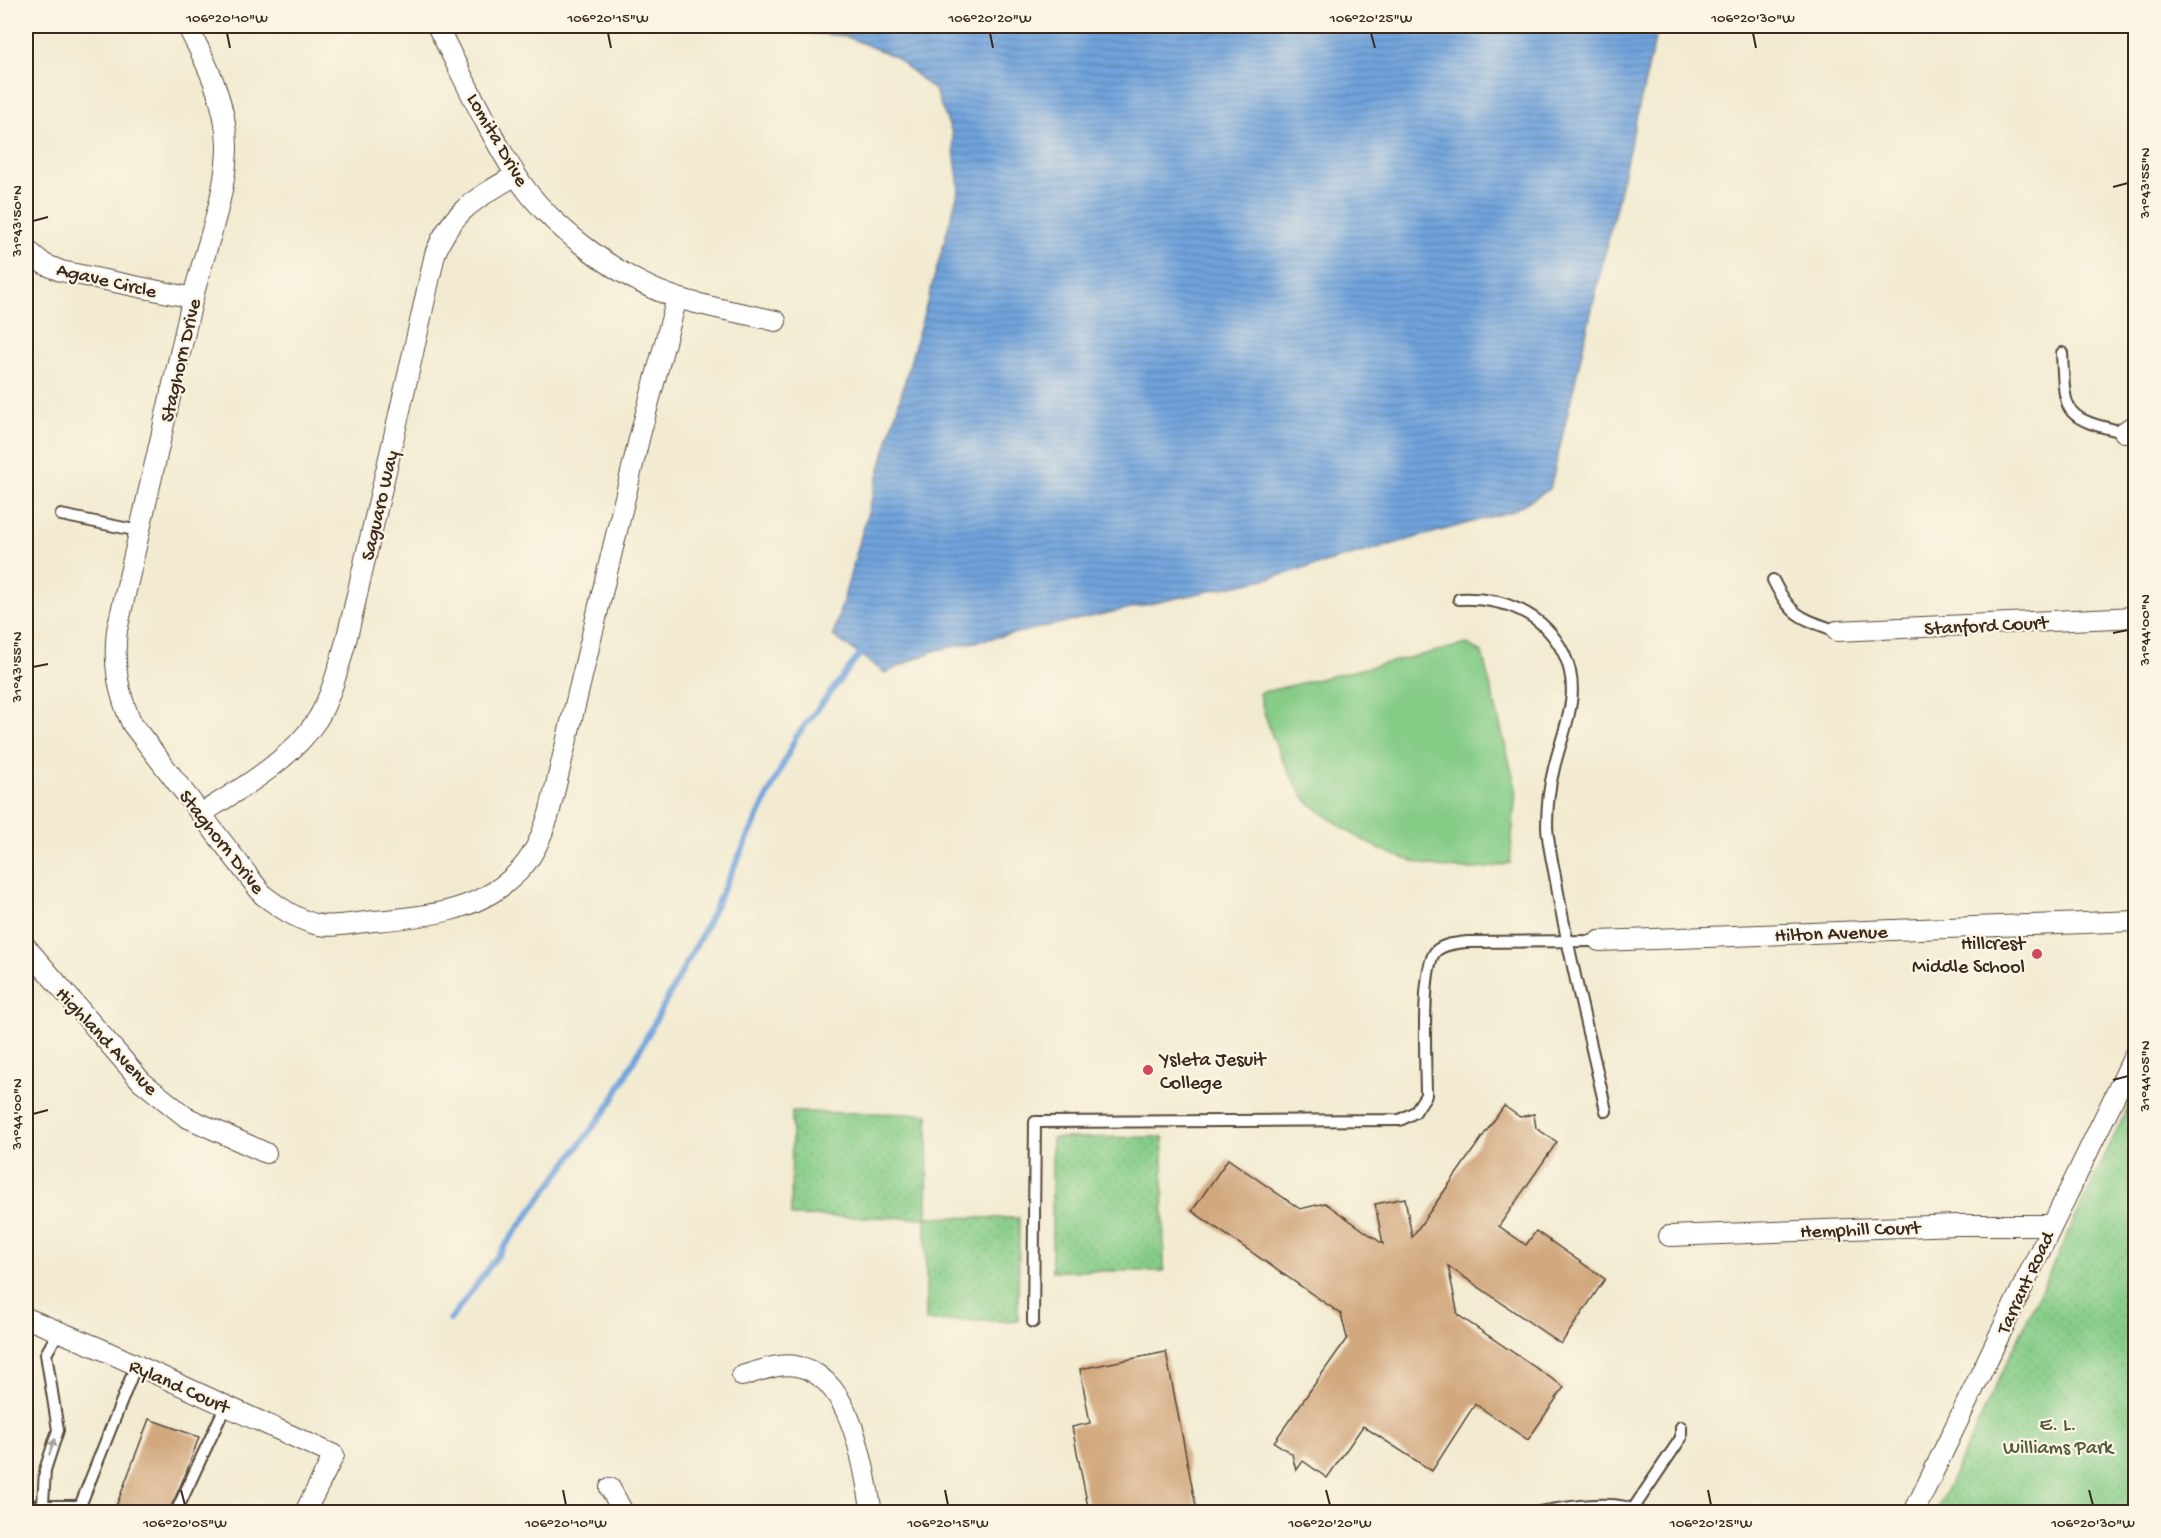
<svg xmlns="http://www.w3.org/2000/svg" width="2161" height="1538" viewBox="0 0 2161 1538" font-family="'Gochi Hand',sans-serif">
<style>
.grass{fill:#85cc87;stroke:#607b52;stroke-width:1.5}
.park{fill:url(#park-dots);stroke:#607b52;stroke-width:1.5}
.water{fill:url(#water-rules);stroke:#56667d;stroke-width:1.5}
.lines{fill:none;stroke-linecap:round;stroke-linejoin:round}
.stream{stroke:#70a3dc;stroke-width:6}
.building{fill:#d2a87e}
.lane-casing{stroke:#564739;stroke-width:14}
.street-casing{stroke:#564739;stroke-width:22}
.lane{stroke:#fff;stroke-width:10}
.street{stroke:#fff;stroke-width:20}
.oneway{fill:#a79f9a}
.ticks{fill:none;stroke:#3b2a1e;stroke-width:2}
.poi-dot{fill:#d1495b;stroke:#fcf5e5;stroke-width:2}
.labels{text-anchor:middle;stroke-width:4.5;stroke-linejoin:round;paint-order:stroke}
.street-label{font-size:20px;fill:#3b2a1e;stroke:#fcf5e5}
.poi-label{font-size:20px;fill:#3b2a1e;stroke:#fcf5e5;text-anchor:end}
.park-label{font-size:20px;fill:#515b3e;stroke:#fcf5e5}
.neatline{fill:none;stroke:#3b2a1e;stroke-width:2}
.ticks-label{font-size:15px;text-anchor:middle;fill:#3b2a1e}
</style>
<defs>
<pattern id="park-dots" width="8" height="8" patternUnits="userSpaceOnUse" patternTransform="scale(1.5)"><rect width="8" height="8" fill="#85cc87"/><path d="M2 2h.1M6 6h.1" fill="none" stroke="#74af74" stroke-width="1.8" stroke-linecap="round"/></pattern>
<pattern id="water-rules" width="6" height="5" patternUnits="userSpaceOnUse" patternTransform="scale(1.5)"><rect width="6" height="5" fill="#70a3dc"/><path d="M0 2.5h6" fill="none" stroke="#5d85b2"/></pattern>
</defs>
<rect width="100%" height="100%" fill="#fcf5e5"/>
<filter id="ink" filterUnits="userSpaceOnUse"><feTurbulence type="fractalNoise" baseFrequency=".0167" numOctaves="2"/><feDisplacementMap in="SourceGraphic" scale="12" xChannelSelector="R" yChannelSelector="G"/><feConvolveMatrix kernelMatrix="1 2 1 2 8 2 1 2 1" color-interpolation-filters="sRGB"/></filter>
<filter id="wash" filterUnits="userSpaceOnUse"><feTurbulence type="fractalNoise" baseFrequency=".008" numOctaves="4" result="noise"/><feDisplacementMap in="SourceGraphic" scale="24" xChannelSelector="R" yChannelSelector="G"/><feGaussianBlur stdDeviation="1.35" result="paint"/><feColorMatrix in="noise" values="0 0 0 0 0 0 0 0 0 0 0 0 0 0 0 0 0 1.4 0 .05"/><feComposite in="paint" operator="in"/></filter>
<g filter="url(#wash)">
<rect width="100%" height="100%" fill="#f2ebd1"/>
<path class="grass" d="M 1467,644 L 1482,653 L 1516,788 L 1510,863 C 1446,881 1380,857 1330,818 C 1322,812 1311,806 1305,798 C 1283,767 1268,730 1259,693 Z"/>
<path class="park" d="M 2135,1092 L 2135,1512 L 1936,1512 Z
M 792,1112 L 928,1114 L 927,1217 L 1019,1218 L 1018,1321 L 926,1321 L 926,1218 L 791,1216 Z
M 1163,1137 L 1164,1271 L 1052,1271 L 1052,1138 Z"/>
<path class="water" d="M 718,26 L 1274,26 L 1379,32 L 1455,26 L 1658,26 L 1550,489 L 1512,511 L 1274,577 L 933,651 L 885,673 L 833,636 L 959,189 L 952,133 L 935,91 L 895,57 L 845,36 Z"/>
<g class="lines">
<path class="stream" d="M 450,1320 L 611,1103 L 701,936 L 796,737 L 864,649"/>
</g>
<g id="blocks">
<path class="building" d="M 1504,1106 L 1520,1117 L 1534,1114 L 1536,1128 L 1557,1142 L 1499,1226 L 1526,1245 L 1536,1231 L 1605,1279 L 1561,1344 L 1448,1266 L 1458,1315 L 1564,1387 L 1528,1440 L 1475,1404 L 1432,1471 L 1363,1426 L 1327,1478 L 1303,1461 L 1296,1471 L 1292,1454 L 1274,1442 L 1347,1338 L 1341,1314 L 1192,1211 L 1228,1159 L 1300,1209 L 1325,1203 L 1383,1244 L 1375,1204 L 1405,1198 L 1412,1237 Z
M 1166,1352 L 1197,1512 L 1089,1512 L 1072,1427 L 1090,1423 L 1080,1369 Z
M 149,1419 L 199,1437 L 186,1473 L 169,1512 L 114,1512 Z"/>
</g>
</g>
<g filter="url(#ink)">
<use href="#blocks" fill-opacity="0" stroke="#564739" stroke-width="1.5"/>
<g class="lines">
<defs>
<path id="lane" d="M 2062,353 C 2065,414 2062,418 2124,432
M 61,515 L 139,531
M 1773,580 C 1791,617 1801,618 1837,631
M 1459,599 C 1502,597 1544,612 1564,654 C 1583,694 1563,729 1554,768 C 1549,787 1547,807 1547,826 C 1548,848 1555,872 1558,893 C 1571,966 1590,1038 1606,1111
M 1033,1322 L 1035,1122 L 1400,1120 L 1415,1112 L 1426,1095 C 1426,1069 1420,967 1436,951 C 1444,944 1457,943 1467,942 L 1599,941
M 26,1446 L 27,1446
M 43,1504 L 45,1470 L 58,1430 L 46,1354 L 59,1331
M 26,1506 L 80,1506 L 136,1365
M 1633,1509 L 1681,1438 L 1681,1427
M 176,1512 L 226,1405
M 1539,1512 C 1562,1508 1618,1498 1637,1512"/>
<path id="street" d="M 187,26 C 207,63 228,106 227,150 C 225,201 204,252 192,301 C 167,411 142,521 117,630 C 113,665 118,693 132,724 L 263,895 C 279,907 296,919 315,924 C 329,928 350,924 365,922 C 417,917 473,915 514,876 C 533,859 541,838 549,814 L 640,435 L 677,298
M 437,26 C 462,74 487,130 516,175 C 547,225 622,281 678,298 C 710,308 743,313 776,321
M 26,249 L 44,264 L 61,271 L 193,298
M 2124,432 L 2136,424
M 1837,631 L 2136,617
M 202,813 C 242,788 291,760 317,720 C 338,687 354,607 363,568 C 388,464 412,359 435,254 C 452,210 477,198 516,175
M 1599,941 L 2136,921
M 26,947 L 141,1081 L 186,1117 L 266,1153
M 1669,1236 L 1956,1225 L 2051,1225
M 26,1318 L 99,1348 L 334,1455 L 305,1512
M 742,1376 C 759,1371 778,1363 796,1366 C 853,1376 863,1467 872,1512
M 610,1488 L 623,1512
M 1914,1512 L 2136,1052"/>
</defs>
<use href="#lane" class="lane-casing"/>
<use href="#street" class="street-casing"/>
<use href="#lane" class="lane"/>
<use href="#street" class="street"/>
</g>
<defs><path id="oneway-solid" d="M-6-.8H1V-3.2L6.5 0L1 3.2V.8H-6Z" transform="scale(1.5)"/></defs>
<use class="oneway" href="#oneway-solid" transform="translate(52 1447) rotate(-71)"/>
</g>
<path class="ticks" d="M 227,33 L 230,48M 608,33 L 611,48M 990,33 L 993,48M 1371,33 L 1375,48M 1753,33 L 1756,48M 2113,187 L 2128,183M 33,221 L 48,217M 2113,633 L 2128,630M 33,667 L 48,664M 2113,1080 L 2128,1076M 33,1114 L 48,1110M 181,1490 L 185,1505M 563,1490 L 566,1505M 945,1490 L 948,1505M 1326,1490 L 1330,1505M 1708,1490 L 1711,1505M 2089,1490 L 2093,1505"/>
<g class="poi-dot">
<circle cx="2037" cy="954" r="6"/>
<circle cx="1148" cy="1070" r="6"/>
</g>
<g class="labels">
<g class="street-label">
<text transform="translate(499 139) rotate(60)" y="7">Lomita Drive</text>
<text transform="translate(107 279) rotate(13)" y="7">Agave Circle</text>
<text transform="translate(179 360) rotate(-77)" y="7">Staghorn Drive</text>
<text transform="translate(378 505) rotate(-77)" y="7">Saguaro Way</text>
<text transform="translate(1986 624) rotate(-3)" y="7">Stanford Court</text>
<text transform="translate(223 841) rotate(52)" y="7">Staghorn Drive</text>
<text transform="translate(1831 932) rotate(-2)" y="7">Hilton Avenue</text>
<text transform="translate(108 1040) rotate(47)" y="7">Highland Avenue</text>
<text transform="translate(1860 1228) rotate(-2)" y="7">Hemphill Court</text>
<text transform="translate(2024 1282) rotate(-65)" y="7">Tarrant Road</text>
<text transform="translate(180 1385) rotate(24)" y="7">Ryland Court</text>
</g>
<g class="poi-label">
<text x="2025" y="949">Hillcrest<tspan x="2025" dy="23">Middle School</tspan></text>
<text x="1160" y="1065" text-anchor="start">Ysleta Jesuit<tspan x="1160" dy="23">College</tspan></text>
</g>
<g class="park-label">
<text x="2058" y="1430">E. L.<tspan x="2058" dy="23">Williams Park</tspan></text>
</g>
</g>
<rect width="2161" height="1538" fill="none" stroke="#fcf5e5" stroke-width="66"/>
<rect x="33" y="33" width="2095" height="1472" class="neatline"/>
<g class="ticks-label">
<text x="227" y="22">106°20'10"W</text>
<text x="608" y="22">106°20'15"W</text>
<text x="990" y="22">106°20'20"W</text>
<text x="1371" y="22">106°20'25"W</text>
<text x="1753" y="22">106°20'30"W</text>
<text transform="translate(2144 183) rotate(-90)" y="5">31°43'55"N</text>
<text transform="translate(16 221) rotate(-90)" y="5">31°43'50"N</text>
<text transform="translate(2144 630) rotate(-90)" y="5">31°44'00"N</text>
<text transform="translate(16 667) rotate(-90)" y="5">31°43'55"N</text>
<text transform="translate(2144 1076) rotate(-90)" y="5">31°44'05"N</text>
<text transform="translate(16 1114) rotate(-90)" y="5">31°44'00"N</text>
<text x="185" y="1527">106°20'05"W</text>
<text x="566" y="1527">106°20'10"W</text>
<text x="948" y="1527">106°20'15"W</text>
<text x="1330" y="1527">106°20'20"W</text>
<text x="1711" y="1527">106°20'25"W</text>
<text x="2093" y="1527">106°20'30"W</text>
</g>
</svg>
